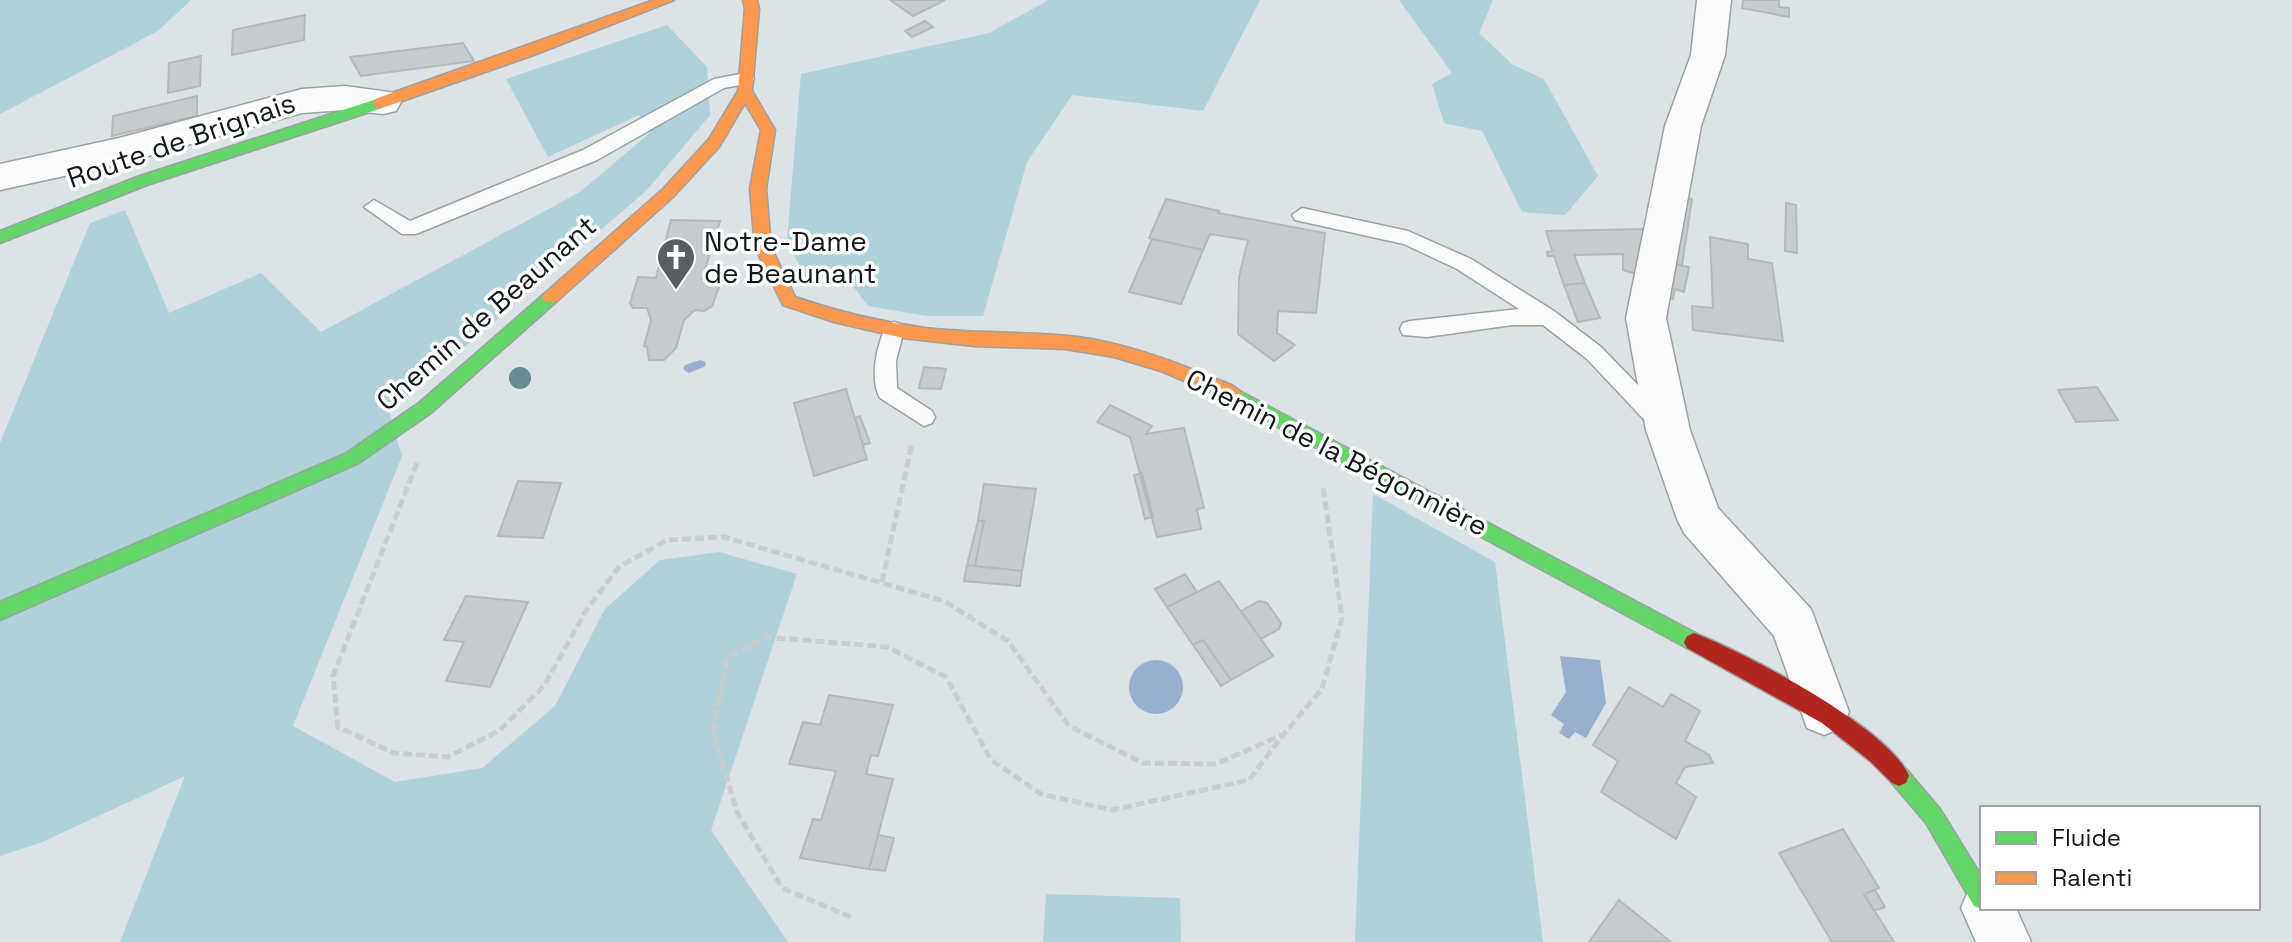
<svg xmlns="http://www.w3.org/2000/svg" width="2292" height="942" viewBox="0 0 2292 942" font-family="'Space Grotesk',sans-serif">
<style>
.green{fill:#aed1da}
.water{fill:#98afcd}
.lines{fill:none;stroke-linecap:round;stroke-linejoin:round}
.stream{fill:#98afcd;fill-rule:evenodd}
.building{fill:#c6ccce;stroke:#b2b8bb;stroke-width:2}
.lane-casing{stroke:#9ba1a3;stroke-width:3}
.street-casing{stroke:#9ba1a3;stroke-width:3}
.fast-casing{stroke:#9ba1a3;stroke-width:3}
.slow-casing{stroke:#9ba1a3;stroke-width:3}
.jam-casing{stroke:#9ba1a3;stroke-width:3}
.path{stroke:#cacdcd;stroke-width:5;stroke-dasharray:9 4;stroke-linecap:butt}
.lane{fill:#fafbfb;fill-rule:evenodd}
.street{fill:#fafbfb;fill-rule:evenodd}
.fast{fill:#63d668;fill-rule:evenodd}
.slow{fill:#ff974d;fill-rule:evenodd}
.jam{fill:#b3261e;fill-rule:evenodd}
.tree{fill:#668b93}
.labels{text-anchor:middle;stroke-width:7;stroke-linejoin:round;paint-order:stroke}
.street-label{font-size:28px;fill:#12181a;stroke:#fff}
.poi-label{font-size:28px;fill:#12181a;stroke:#fff;text-anchor:start}
</style>
<rect width="100%" height="100%" fill="#dbe3e6"/>
<path class="green" d="M 0,0 L 191,0 L 158,31 L 0,114 Z
M 1049,0 L 1260,0 L 1203,111 L 1072,95 L 1027,162 L 983,316 L 927,316 L 868,306 L 844,274 L 805,277 L 787,241 L 801,74 L 989,33 Z
M 1399,0 L 1493,0 L 1479,33 L 1513,65 L 1544,79 L 1598,176 L 1565,215 L 1522,212 L 1482,131 L 1444,123 L 1432,84 L 1452,73 Z
M 667,25 L 707,67 L 710,115 L 646,191 L 389,412 L 402,456 L 293,726 L 395,782 L 482,768 L 555,706 L 605,609 L 660,560 L 719,552 L 797,574 L 711,830 L 788,942 L 120,942 L 185,776 L 40,843 L 0,856 L 0,443 L 90,223 L 125,210 L 169,313 L 261,273 L 321,332 L 580,192 L 652,131 L 639,115 L 548,157 L 506,79 Z
M 1373,494 L 1495,562 L 1543,942 L 1355,942 Z
M 1046,894 L 1180,898 L 1181,942 L 1043,942 Z"/>
<path class="water" d="M 1560,656 L 1600,660 L 1606,703 L 1586,738 L 1575,732 L 1569,739 L 1559,733 L 1564,724 L 1551,715 L 1566,692 Z
M1129 687a27 27 0 1 1 54 0a27 27 0 1 1-54 0Z"/>
<g class="lines">
<path class="stream" d="M 700,360 L 704,361 L 706,364 L 704,367 L 689,373 L 685,371 L 683,368 L 685,365 Z"/>
</g>
<path class="building" d="M 890,0 L 945,0 L 913,16 Z
M 1743,0 L 1779,0 L 1779,7 L 1789,8 L 1789,17 L 1742,8 Z
M 305,15 L 304,40 L 232,55 L 233,30 Z
M 925,21 L 933,27 L 912,37 L 905,31 Z
M 463,43 L 474,61 L 361,76 L 350,57 Z
M 201,56 L 200,86 L 168,93 L 169,63 Z
M 197,96 L 197,116 L 112,136 L 113,116 Z
M 1679,196 L 1692,199 L 1682,265 L 1664,262 Z
M 1166,199 L 1219,211 L 1218,213 L 1325,233 L 1316,313 L 1278,311 L 1277,333 L 1295,345 L 1274,361 L 1238,334 L 1239,277 L 1248,240 L 1210,234 L 1203,250 L 1149,238 Z
M 1786,203 L 1796,205 L 1797,253 L 1785,251 Z
M 671,220 L 720,221 L 702,279 L 722,279 L 712,306 L 704,311 L 695,310 L 684,320 L 676,348 L 664,360 L 649,360 L 647,347 L 644,346 L 651,320 L 647,308 L 633,308 L 630,303 L 638,277 L 656,278 Z
M 1646,229 L 1643,276 L 1623,270 L 1623,254 L 1574,255 L 1585,283 L 1564,285 L 1554,256 L 1548,256 L 1547,252 L 1552,251 L 1546,231 Z
M 1710,237 L 1748,244 L 1748,259 L 1772,263 L 1783,341 L 1693,330 L 1692,306 L 1713,308 Z
M 1152,239 L 1203,250 L 1181,304 L 1129,292 Z
M 1664,262 L 1689,267 L 1684,292 L 1675,289 L 1673,299 L 1660,296 Z
M 1585,283 L 1600,318 L 1578,322 L 1564,285 Z
M 924,367 L 946,369 L 941,389 L 919,388 Z
M 2097,387 L 2118,420 L 2076,422 L 2058,390 Z
M 846,389 L 867,459 L 814,476 L 794,403 Z
M 1110,405 L 1152,426 L 1146,434 L 1184,428 L 1204,508 L 1197,509 L 1201,529 L 1157,537 L 1130,437 L 1097,422 Z
M 860,416 L 870,443 L 863,445 L 855,418 Z
M 1142,473 L 1153,517 L 1145,519 L 1134,475 Z
M 518,481 L 561,483 L 543,538 L 498,536 Z
M 984,484 L 1036,489 L 1022,571 L 975,566 L 984,521 L 978,521 Z
M 978,521 L 984,521 L 975,566 L 967,565 Z
M 967,565 L 1022,571 L 1020,586 L 964,581 Z
M 1185,574 L 1197,592 L 1167,607 L 1155,589 Z
M 1219,581 L 1273,656 L 1231,680 L 1203,640 L 1193,645 L 1167,607 Z
M 466,596 L 528,602 L 490,687 L 446,681 L 464,642 L 444,640 Z
M 1259,601 L 1267,603 L 1281,623 L 1279,629 L 1261,639 L 1241,611 Z
M 1203,640 L 1231,680 L 1221,686 L 1193,645 Z
M 1629,687 L 1663,707 L 1671,694 L 1700,711 L 1685,741 L 1709,755 L 1713,763 L 1685,767 L 1676,783 L 1696,797 L 1676,839 L 1601,792 L 1618,761 L 1593,745 Z
M 829,695 L 893,705 L 878,756 L 871,755 L 866,774 L 893,779 L 869,869 L 800,858 L 813,819 L 821,820 L 836,771 L 789,764 L 803,722 L 820,725 Z
M 1843,829 L 1879,888 L 1864,894 L 1894,942 L 1832,942 L 1779,853 Z
M 878,835 L 894,838 L 885,871 L 869,869 Z
M 1875,890 L 1885,907 L 1874,911 L 1864,894 Z
M 1619,900 L 1671,942 L 1589,942 Z"/>
<g class="lines">
<defs>
<path id="lane" d="M 745,73 L 751,75 L 754,79 L 751,83 L 724,88 L 597,160 L 416,234 L 402,234 L 364,207 L 374,200 L 410,221 L 583,150 L 714,79 Z
M 1302,208 L 1408,231 L 1471,259 L 1554,311 L 1601,347 L 1668,416 L 1671,422 L 1668,428 L 1660,431 L 1652,428 L 1587,359 L 1543,325 L 1512,325 L 1427,337 L 1403,335 L 1400,329 L 1403,323 L 1410,321 L 1519,309 L 1457,269 L 1404,244 L 1295,220 L 1292,215 Z
M 894,322 L 901,324 L 904,330 L 896,361 L 897,388 L 932,411 L 935,417 L 932,423 L 924,426 L 880,398 C 869,378 877,344 887,324 Z"/>
<path id="street" d="M 1697,0 L 1731,0 L 1725,55 L 1701,126 L 1666,318 L 1690,430 L 1718,508 L 1811,609 L 1849,712 L 1841,728 L 1824,735 L 1807,728 L 1774,636 L 1684,533 L 1677,519 L 1646,430 L 1626,318 L 1665,126 L 1691,55 Z
M 345,86 L 396,93 L 401,102 L 396,111 L 383,114 L 345,110 L 302,113 L 119,164 L 0,190 L 0,164 L 119,138 L 302,89 Z
M 1982,884 L 1982,908 L 2016,908 L 2031,942 L 1976,942 L 1961,908 L 1969,889 Z"/>
<path id="fast" d="M 380,98 L 385,99 L 385,107 L 147,185 L 0,243 L 0,231 L 137,177 Z
M 550,292 L 556,294 L 558,298 L 556,302 L 431,413 L 357,464 L 0,620 L 0,602 L 345,454 L 419,403 L 544,294 Z
M 1234,388 L 1701,636 L 1704,642 L 1701,648 L 1694,651 L 1687,648 L 1228,400 L 1225,395 L 1228,390 Z
M 1899,766 L 1906,769 L 1940,809 L 1982,877 L 1982,908 L 1984,908 L 1982,909 L 1974,906 L 1926,823 L 1892,783 L 1889,776 L 1892,769 Z"/>
<path id="slow" d="M 654,0 L 674,0 L 531,56 L 385,107 L 375,107 L 373,103 L 375,99 Z
M 743,0 L 757,0 L 759,9 L 752,91 L 775,130 L 766,189 L 771,247 L 795,297 C 838,312 881,322 925,328 C 976,334 1027,331 1078,337 C 1122,343 1165,358 1206,375 C 1218,380 1236,384 1243,395 L 1240,400 L 1234,402 L 1161,371 L 1114,357 L 1066,349 L 974,346 L 903,338 L 834,322 L 783,305 L 755,247 L 750,189 L 761,130 L 745,103 L 719,147 L 673,197 L 556,302 L 544,302 L 542,298 L 544,294 L 663,189 L 709,139 L 738,91 L 745,9 Z"/>
<path id="jam" d="M 1694,633 C 1744,652 1889,728 1909,776 L 1906,783 L 1899,786 L 1892,783 L 1870,761 L 1822,723 L 1687,648 L 1684,642 L 1687,636 Z"/>
</defs>
<use href="#lane" class="lane-casing"/>
<use href="#street" class="street-casing"/>
<use href="#fast" class="fast-casing"/>
<use href="#slow" class="slow-casing"/>
<use href="#jam" class="jam-casing"/>
<path class="path" d="M 417,463 L 333,676 L 338,727 L 394,753 L 448,757 L 500,730 L 544,686 L 587,609 L 619,567 L 667,540 L 724,537 L 944,601 L 1008,641 L 1069,726 L 1143,763 L 1216,764 L 1284,734 L 1322,689 L 1342,618 L 1323,487
M 882,582 L 912,443
M 851,917 L 782,888 L 737,812 L 713,732 L 727,658 L 765,637 L 887,647 L 946,677 L 991,760 L 1041,794 L 1112,810 L 1249,780 L 1283,735"/>
<use href="#lane" class="lane"/>
<use href="#street" class="street"/>
<use href="#fast" class="fast"/>
<use href="#slow" class="slow"/>
<use href="#jam" class="jam"/>
</g>
<circle class="tree" cx="520" cy="378" r="11"/>
<defs>
<symbol id="church-pin" viewBox="-11 -11 22 30"><path d="M0 17L-7.5 6A9.5 9.5 0 1 1 7.5 6Z" fill="#585f61" stroke="#fff"/><path d="M-1.2-6h2.4v3.5h3.3v2.4h-3.3V6h-2.4V-.1h-3.3v-2.4h3.3Z" fill="#fff"/></symbol>
</defs>
<g fill-rule="evenodd">
<use href="#church-pin" x="654" y="235" width="44" height="60"/>
</g>
<g class="labels">
<g class="street-label">
<text transform="translate(181 140) rotate(-19)" y="10">Route de Brignais</text>
<text transform="translate(486 313) rotate(-41)" y="10">Chemin de Beaunant</text>
<text transform="translate(1337 452) rotate(27)" y="10">Chemin de la Bégonnière</text>
</g>
<g class="poi-label">
<text x="704" y="251">Notre-Dame<tspan x="704" dy="32">de Beaunant</tspan></text>
</g>
</g>
<rect x="1980" y="806" width="280" height="104" fill="#ffffff" stroke="#a0a3a3" stroke-width="2"/>
<rect x="1996" y="832" width="40" height="12" fill="#63d668" stroke="#a0a3a3" stroke-width="2"/>
<text x="2052" y="846" font-size="24" fill="#12181a">Fluide</text>
<rect x="1996" y="872" width="40" height="12" fill="#ff974d" stroke="#a0a3a3" stroke-width="2"/>
<text x="2052" y="886" font-size="24" fill="#12181a">Ralenti</text>
</svg>
